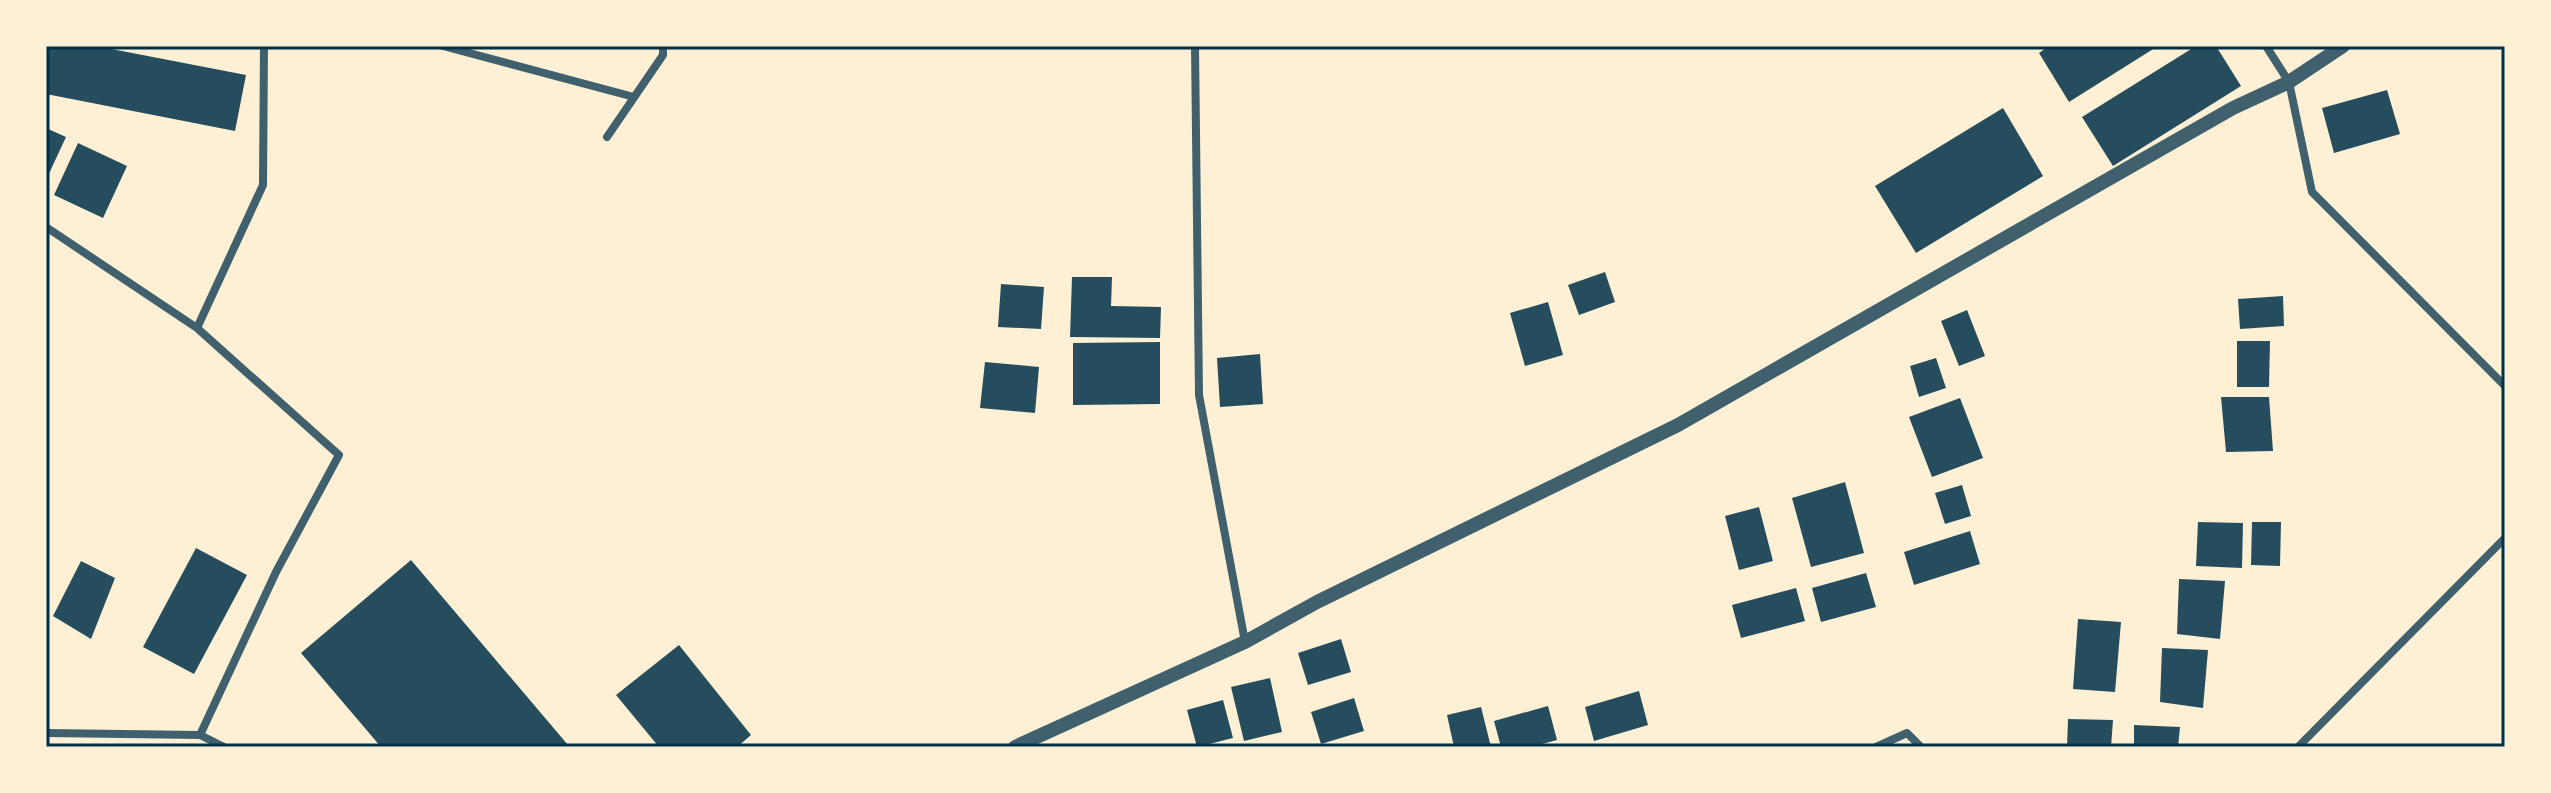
<svg xmlns="http://www.w3.org/2000/svg" width="2551" height="793" viewBox="0 0 2551 793" font-family="Manrope,sans-serif">
<style>
.building{fill:#264d5e}
.lines{fill:none;stroke-linecap:round;stroke-linejoin:round}
.minor{stroke:#3f606c;stroke-width:8}
.tertiary{stroke:#3f606c;stroke-width:14}
.neatline{fill:none;stroke:#003049;stroke-width:3}
</style>
<rect width="100%" height="100%" fill="#fdf0d5"/>
<path class="building" d="M 46,46 L 96,46 L 246,75 L 235,131 L 46,94 Z
M 2049,46 L 2158,46 L 2069,102 L 2039,53 Z
M 2196,46 L 2216,46 L 2241,86 L 2113,166 L 2082,117 Z
M 2387,90 L 2400,134 L 2334,153 L 2322,108 Z
M 2003,108 L 2043,176 L 1916,253 L 1875,186 Z
M 46,128 L 66,137 L 46,180 Z
M 78,143 L 127,166 L 103,218 L 54,195 Z
M 1605,272 L 1615,302 L 1579,315 L 1568,285 Z
M 1072,277 L 1112,277 L 1111,306 L 1161,307 L 1160,338 L 1070,337 Z
M 1001,284 L 1044,287 L 1041,329 L 998,327 Z
M 2283,296 L 2284,326 L 2240,329 L 2238,299 Z
M 1548,302 L 1563,355 L 1525,366 L 1510,313 Z
M 1967,310 L 1985,356 L 1959,366 L 1941,321 Z
M 2237,341 L 2270,341 L 2269,387 L 2237,387 Z
M 1160,342 L 1160,404 L 1073,405 L 1073,343 Z
M 1260,354 L 1263,404 L 1220,407 L 1217,358 Z
M 1936,358 L 1946,388 L 1919,397 L 1910,366 Z
M 985,362 L 1039,367 L 1035,413 L 980,408 Z
M 2221,397 L 2269,397 L 2273,451 L 2226,452 Z
M 1960,398 L 1983,458 L 1932,477 L 1909,417 Z
M 1845,482 L 1864,553 L 1811,567 L 1792,498 Z
M 1962,485 L 1971,516 L 1945,524 L 1935,493 Z
M 1759,507 L 1773,561 L 1739,570 L 1725,516 Z
M 2198,522 L 2243,523 L 2242,568 L 2196,566 Z
M 2252,522 L 2281,522 L 2280,566 L 2251,565 Z
M 1970,531 L 1980,564 L 1914,585 L 1904,552 Z
M 196,548 L 247,575 L 194,674 L 143,647 Z
M 411,560 L 568,745 L 565,747 L 381,747 L 301,653 Z
M 81,561 L 115,578 L 91,639 L 53,616 Z
M 1866,573 L 1876,607 L 1821,622 L 1812,588 Z
M 2179,579 L 2225,581 L 2220,639 L 2177,634 Z
M 1796,588 L 1805,621 L 1741,638 L 1732,605 Z
M 2078,619 L 2121,622 L 2115,692 L 2073,689 Z
M 1341,639 L 1351,672 L 1308,685 L 1298,653 Z
M 679,645 L 751,735 L 737,747 L 659,747 L 616,695 Z
M 2162,648 L 2208,650 L 2203,708 L 2160,702 Z
M 1270,678 L 1282,732 L 1244,741 L 1231,687 Z
M 1639,691 L 1648,725 L 1594,741 L 1585,707 Z
M 1354,698 L 1364,731 L 1321,744 L 1311,712 Z
M 1223,700 L 1233,738 L 1197,747 L 1187,710 Z
M 1548,706 L 1557,740 L 1531,747 L 1501,747 L 1494,721 Z
M 1481,707 L 1491,747 L 1454,747 L 1447,715 Z
M 2068,719 L 2113,720 L 2111,747 L 2067,747 Z
M 2134,725 L 2180,727 L 2178,747 L 2134,747 Z"/>
<g class="lines">
<path class="minor" d="M 443,46 L 634,97
M 1195,46 L 1199,395 L 1245,642
M 2266,46 L 2289,82 L 2312,192 L 2505,386
M 607,137 L 663,55 L 663,46
M 46,227 L 197,328
M 46,733 L 200,735 L 224,747
M 200,735 L 276,572 L 339,455 L 197,328 L 263,185 L 264,46
M 1876,747 L 1907,733 L 1921,747
M 2298,747 L 2505,538"/>
<path class="tertiary" d="M 1015,747 L 1245,642 L 1317,602 L 1678,425 L 2233,108 L 2289,82 L 2343,46"/>
</g>
<rect width="2551" height="793" fill="none" stroke="#fdf0d5" stroke-width="96"/>
<rect x="48" y="48" width="2455" height="697" class="neatline"/>
</svg>
